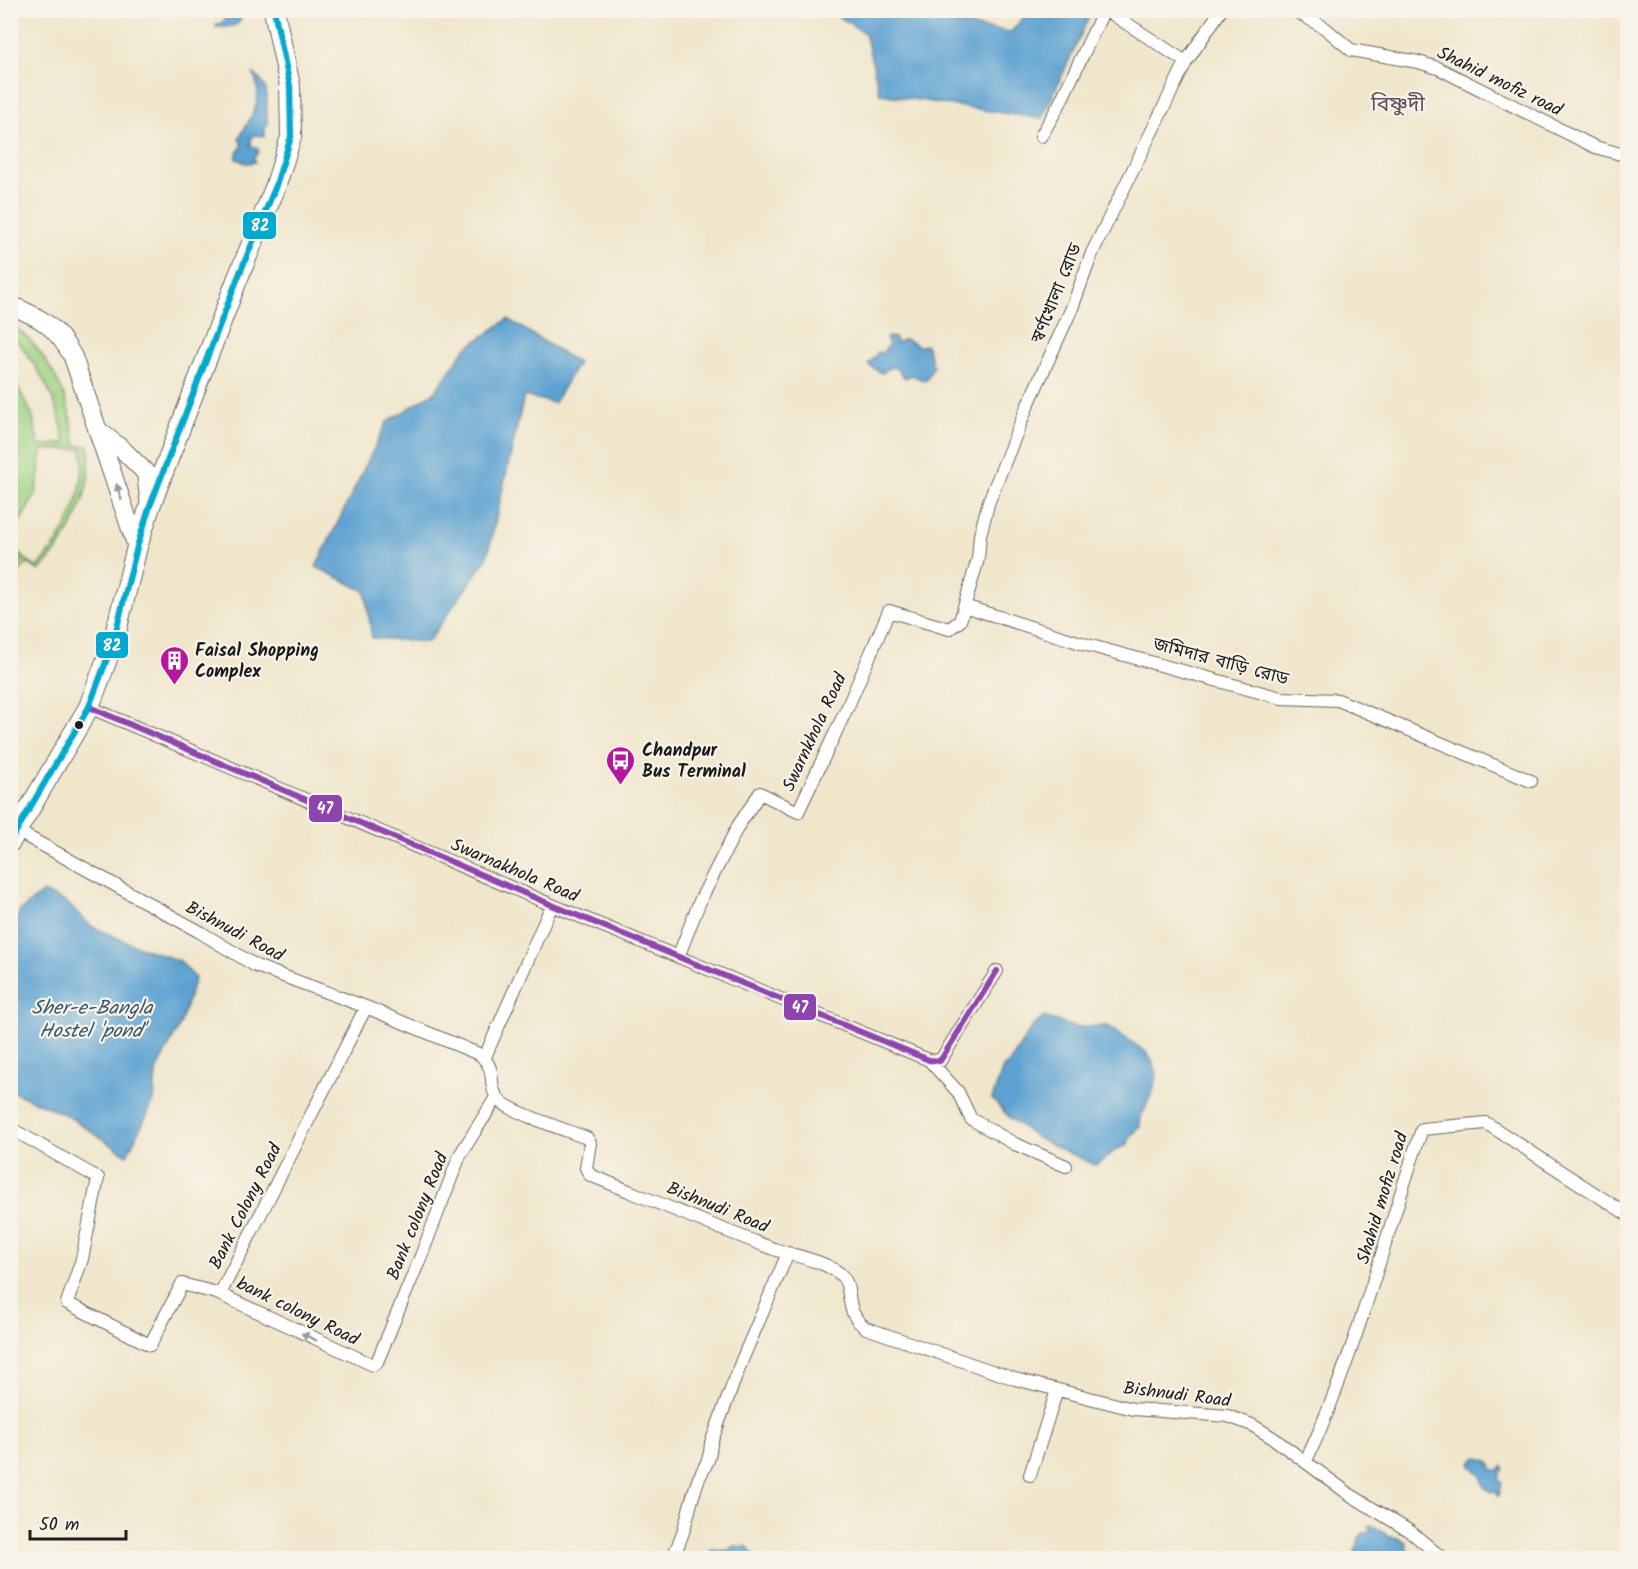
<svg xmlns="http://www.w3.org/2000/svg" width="1638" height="1569" viewBox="0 0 1638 1569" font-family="Kalam,'Noto Sans Bengali',sans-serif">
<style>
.green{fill:#9ed182;stroke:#5d764f;stroke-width:1.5}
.water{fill:#5ca1d1;stroke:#3c5e76;stroke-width:1.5}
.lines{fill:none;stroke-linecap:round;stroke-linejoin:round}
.street-casing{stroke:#66635a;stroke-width:14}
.secondary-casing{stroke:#66635a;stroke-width:20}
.primary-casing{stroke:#66635a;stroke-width:22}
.street{stroke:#fff;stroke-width:12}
.secondary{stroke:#fff;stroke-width:18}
.primary{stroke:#fff;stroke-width:20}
.bus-1-casing{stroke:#f7f3e8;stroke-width:10}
.bus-2-casing{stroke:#f7f3e8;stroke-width:10}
.bus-1{stroke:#8e44ad;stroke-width:6}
.bus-2{stroke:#00a9ce;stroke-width:6}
.oneway{fill:#999}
.bus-dot{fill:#1c1c1c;stroke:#f7f3e8;stroke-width:2}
.labels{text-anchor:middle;stroke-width:4.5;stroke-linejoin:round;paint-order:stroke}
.street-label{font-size:18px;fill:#1c1c1c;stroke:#f7f3e8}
.poi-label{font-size:18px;font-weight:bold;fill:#1c1c1c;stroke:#f7f3e8;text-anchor:start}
.water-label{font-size:20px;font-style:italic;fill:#39586d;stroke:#f7f3e8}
.quarter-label{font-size:21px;fill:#624c58;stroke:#f7f3e8}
.line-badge{stroke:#f7f3e8;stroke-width:2}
.badge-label{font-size:16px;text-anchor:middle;font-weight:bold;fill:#fff}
</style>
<rect width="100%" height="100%" fill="#f7f3e8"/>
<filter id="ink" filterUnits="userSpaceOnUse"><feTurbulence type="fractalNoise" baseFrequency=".0167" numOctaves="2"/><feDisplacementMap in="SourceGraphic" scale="12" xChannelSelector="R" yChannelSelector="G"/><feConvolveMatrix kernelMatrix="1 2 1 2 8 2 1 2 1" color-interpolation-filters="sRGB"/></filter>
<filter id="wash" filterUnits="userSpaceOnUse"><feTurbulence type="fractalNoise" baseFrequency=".008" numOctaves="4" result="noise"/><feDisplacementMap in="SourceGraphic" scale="24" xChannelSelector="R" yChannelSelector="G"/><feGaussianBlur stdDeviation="1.35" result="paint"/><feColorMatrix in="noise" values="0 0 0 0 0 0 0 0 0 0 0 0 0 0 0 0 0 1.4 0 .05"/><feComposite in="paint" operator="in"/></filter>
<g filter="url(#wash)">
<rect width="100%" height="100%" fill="#f0e6cc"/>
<path class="green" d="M 11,326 C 35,337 59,379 67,404 C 71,417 73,431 76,445 L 89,446 C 93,494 72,537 39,571 L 28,563 L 11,579 L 11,571 L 23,560 L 11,550 L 11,547 L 37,568 C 67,536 87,493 82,449 L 42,450 L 36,494 L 11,537 L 11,374 L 32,414 L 39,446 L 65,443 C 60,410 48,384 29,357 C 24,349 18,340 11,336 Z"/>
<path class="water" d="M 223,11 L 240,11 C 245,28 228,27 216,27 L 216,25 L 223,22 L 227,16 L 226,11 Z
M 830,11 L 938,11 L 949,23 L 1011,32 L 1029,11 L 1083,11 L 1089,17 L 1042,119 L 880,94 L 865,33 Z
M 253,73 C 275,90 263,103 268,124 L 265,128 L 265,136 L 253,135 L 250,145 L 259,150 L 254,158 L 255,162 L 246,163 L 236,159 L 237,153 L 242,146 L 239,138 C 252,115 265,100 253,73 Z
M 508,319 L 578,363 L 554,403 L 524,396 L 487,558 L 428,642 L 372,638 L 365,591 L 316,567 L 387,422 L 435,392 L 465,349 Z
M 890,337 L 895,338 L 896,343 L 905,339 L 919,346 L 926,345 L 931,357 L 931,362 L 934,366 L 925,381 L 912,375 L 904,378 L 897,368 L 891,367 L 882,373 L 868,365 L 878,352 L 882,353 L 889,345 L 886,338 Z
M 43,892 L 67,903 L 91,926 L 134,945 L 180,961 L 195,978 L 180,1025 L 156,1071 L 154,1101 L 127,1155 L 68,1116 L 11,1091 L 11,941 L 19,912 Z
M 1044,1017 L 1074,1027 L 1108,1026 L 1146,1052 L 1152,1061 L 1157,1073 L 1153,1091 L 1141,1117 L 1140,1126 L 1130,1138 L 1127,1146 C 1114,1147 1107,1160 1095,1165 L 1039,1139 L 1011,1119 L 992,1099 L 1003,1068 L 1010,1062 L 1032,1027 Z
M 1476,1457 L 1489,1461 L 1493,1470 L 1498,1470 L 1503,1466 L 1504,1469 L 1501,1472 L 1498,1482 L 1502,1482 L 1499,1496 L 1495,1490 L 1491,1492 L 1484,1487 L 1481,1475 L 1471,1466 L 1471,1463 Z
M 1372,1525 L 1390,1537 L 1399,1538 L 1406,1542 L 1407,1550 L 1419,1558 L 1354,1558 L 1358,1538 L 1363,1533 L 1369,1533 L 1370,1530 L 1368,1526 Z
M 735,1546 L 743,1547 L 747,1546 L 755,1558 L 709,1558 L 712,1549 C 722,1550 726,1553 735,1546 Z"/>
</g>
<g filter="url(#ink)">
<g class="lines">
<defs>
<path id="street" d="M 1106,10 L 1186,62
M 1294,10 L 1325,28 L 1351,50 L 1418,62 L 1438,68 L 1595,147 L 1628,156
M 1041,136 L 1059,105 L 1104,10
M 964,606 L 1084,644 L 1281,698 L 1338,700 L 1531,781
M 89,707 L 552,905 L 929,1060 L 940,1061 L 997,971
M 17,831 L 200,932 L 256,966 L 366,1007 L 481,1055 C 498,1072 487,1082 497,1098 C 506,1111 569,1131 587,1138 L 590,1143 L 586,1168 L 590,1175 C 651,1200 712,1226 774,1249 C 794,1256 822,1260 839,1273 C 856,1286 841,1311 866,1328 L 1015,1379 L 1133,1409 L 1228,1416 L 1252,1425 L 1273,1438 L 1349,1494 L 1411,1532 L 1442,1558
M 678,957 L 700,901 L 738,826 L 760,793 L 798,812 L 848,706 L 889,611 L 949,629 L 960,621 L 978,559 L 980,535 L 989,501 L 1027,407 L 1072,308 L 1092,253 L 1186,62 L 1221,10
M 484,1059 L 552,905
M 929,1060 L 958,1092 L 971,1119 L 1015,1144 L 1066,1166
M 10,1128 L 98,1178 L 82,1259 L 67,1303 L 150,1345 L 182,1284 L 220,1294 L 366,1007
M 219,1294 L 373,1365 L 377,1362 L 421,1256 L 460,1155 L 497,1096 L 483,1119
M 1306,1461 C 1356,1354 1384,1240 1422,1129 L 1486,1123 L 1628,1215
M 1030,1475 L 1057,1390
M 672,1558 C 687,1531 688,1505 699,1478 C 706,1464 710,1460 711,1443 L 742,1360 L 788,1253"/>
<path id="secondary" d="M 10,305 C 42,318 57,327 73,357 L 137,547
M 99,431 L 123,450 L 146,473 L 150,506"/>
<path id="primary" d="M 10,842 L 89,707 L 113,643 L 137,547 L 150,506 L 237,280 L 275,188 L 291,137 L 290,86 L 274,10"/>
</defs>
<use href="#street" class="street-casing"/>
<use href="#secondary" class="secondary-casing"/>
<use href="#primary" class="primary-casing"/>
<use href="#street" class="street"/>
<use href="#secondary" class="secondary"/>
<use href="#primary" class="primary"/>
<defs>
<path id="bus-1" d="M 89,707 L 552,905 L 929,1060 L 940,1061 L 997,971"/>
<path id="bus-2" d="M 10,842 L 89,707 L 113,643 L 137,547 L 150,506 L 237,280 L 275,188 L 291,137 L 290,86 L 274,10"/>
</defs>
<use href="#bus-1" class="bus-1-casing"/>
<use href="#bus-2" class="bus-2-casing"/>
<use href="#bus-1" class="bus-1"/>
<use href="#bus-2" class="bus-2"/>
</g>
<defs><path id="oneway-solid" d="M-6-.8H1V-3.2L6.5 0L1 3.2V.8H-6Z" transform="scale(1.5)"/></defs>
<g class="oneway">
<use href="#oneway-solid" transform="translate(119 492) rotate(-108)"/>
<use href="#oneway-solid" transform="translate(309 1337) rotate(-154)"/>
</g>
</g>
<defs>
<symbol id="building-pin" viewBox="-11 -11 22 30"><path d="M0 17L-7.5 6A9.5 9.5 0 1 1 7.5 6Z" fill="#b5179e" stroke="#f7f3e8"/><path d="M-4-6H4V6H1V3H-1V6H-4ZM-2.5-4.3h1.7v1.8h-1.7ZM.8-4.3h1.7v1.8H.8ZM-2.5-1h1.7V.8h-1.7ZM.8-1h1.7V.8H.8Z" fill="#fff"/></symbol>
<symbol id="bus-pin" viewBox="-11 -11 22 30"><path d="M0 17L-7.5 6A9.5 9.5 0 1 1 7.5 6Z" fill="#b5179e" stroke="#f7f3e8"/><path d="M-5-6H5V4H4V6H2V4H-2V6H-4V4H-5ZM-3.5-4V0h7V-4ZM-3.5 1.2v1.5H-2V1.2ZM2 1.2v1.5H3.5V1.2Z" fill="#fff"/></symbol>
</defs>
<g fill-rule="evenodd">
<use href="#building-pin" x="158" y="644" width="33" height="45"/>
<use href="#bus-pin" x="604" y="744" width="33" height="45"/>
</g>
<circle class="bus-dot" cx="79" cy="725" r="5"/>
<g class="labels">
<g class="street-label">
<text transform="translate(1500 81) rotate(26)" y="6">Shahid mofiz road</text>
<text transform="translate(1056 293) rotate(-68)" y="6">স্বর্ণখোলা রোড</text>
<text transform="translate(1221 661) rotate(15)" y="6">জমিদার বাড়ি রোড</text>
<text transform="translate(814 732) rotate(-65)" y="6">Swarnkhola Road</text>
<text transform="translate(515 870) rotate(23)" y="6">Swarnakhola Road</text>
<text transform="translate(235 931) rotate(28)" y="6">Bishnudi Road</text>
<text transform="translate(1382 1198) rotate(-73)" y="6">Shahid mofiz road</text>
<text transform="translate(245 1206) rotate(-63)" y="6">Bank Colony Road</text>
<text transform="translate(718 1207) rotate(22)" y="6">Bishnudi Road</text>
<text transform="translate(417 1216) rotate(-68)" y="6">Bank colony Road</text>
<text transform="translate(298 1311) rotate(26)" y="6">bank colony Road</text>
<text transform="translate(1177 1394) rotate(7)" y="6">Bishnudi Road</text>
</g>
<g class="poi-label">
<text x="195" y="656">Faisal Shopping<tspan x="195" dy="21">Complex</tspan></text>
<text x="642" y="756">Chandpur<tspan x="642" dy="21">Bus Terminal</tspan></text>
</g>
<g class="water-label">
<text x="92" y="1014">Sher-e-Bangla<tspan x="92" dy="23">Hostel 'pond'</tspan></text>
</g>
<g class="quarter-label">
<text x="1398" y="111">বিষ্ণুদী</text>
</g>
</g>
<g class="line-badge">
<rect x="242" y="211" width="35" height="29" rx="6" fill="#00a9ce"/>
<rect x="95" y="631" width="34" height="28" rx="6" fill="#00a9ce"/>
<rect x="308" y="794" width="35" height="29" rx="6" fill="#8e44ad"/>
<rect x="783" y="993" width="34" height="28" rx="6" fill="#8e44ad"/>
</g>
<g class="badge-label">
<text x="260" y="231">82</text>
<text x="112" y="651">82</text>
<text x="325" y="814">47</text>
<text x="800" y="1013">47</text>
</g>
<rect width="1638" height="1569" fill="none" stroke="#f7f3e8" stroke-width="36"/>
<path d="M30 1530v9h96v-9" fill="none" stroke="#1c1c1c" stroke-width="3"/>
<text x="39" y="1530" font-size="18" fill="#1c1c1c" stroke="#f7f3e8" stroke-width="4.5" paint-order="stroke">50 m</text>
</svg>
